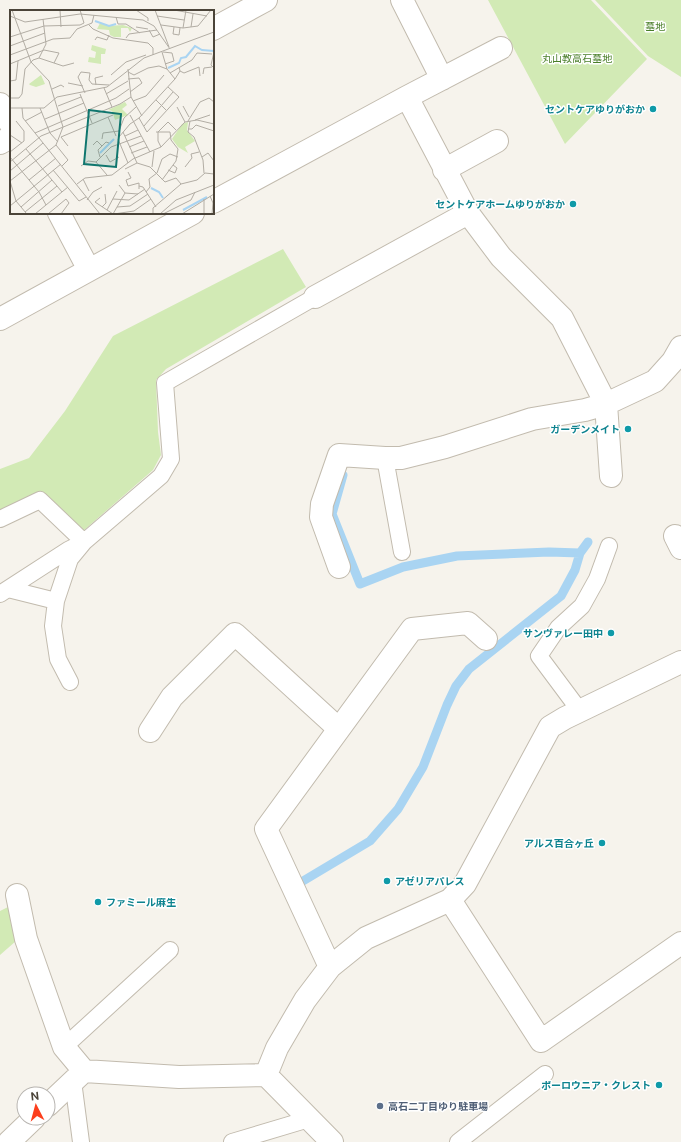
<svg xmlns="http://www.w3.org/2000/svg" width="681" height="1142" viewBox="0 0 681 1142" font-family="'Public Sans','Noto Sans JP',sans-serif">
<style>
.green{fill:#d2eab5}
.lines{fill:none;stroke-linecap:round;stroke-linejoin:round}
.stream{stroke:#a9d4f2;stroke-width:9}
.lane-casing{stroke:#c2bbae;stroke-width:18}
.street-casing{stroke:#c2bbae;stroke-width:24}
.lane{stroke:#fff;stroke-width:16}
.street{stroke:#fff;stroke-width:22}
.culture-dot{fill:#0f9aa8;stroke:#fff;stroke-width:1.5}
.service-dot{fill:#5c6f8a;stroke:#fff;stroke-width:1.5}
.labels{text-anchor:middle;stroke-width:3;stroke-linejoin:round;paint-order:stroke}
.park-label{font-size:10px;fill:#4a7f2a;stroke:#fff}
.culture-label{font-size:10px;font-weight:bold;fill:#0d838f;stroke:#fff;text-anchor:end}
.service-label{font-size:10px;font-weight:bold;fill:#4e5e75;stroke:#fff;text-anchor:start}
.inset-river{fill:none;stroke:#a9d4f2;stroke-width:2}
.inset-road{fill:none;stroke:#b2ada4;stroke-width:1}
.view{fill:#0f766e;fill-opacity:0.15;stroke:#0f766e;stroke-width:2}
.inset-edge{fill:none;stroke:#4b4439;stroke-width:2}
</style>
<rect width="100%" height="100%" fill="#f6f3ec"/>
<path class="green" d="M 488,0 L 591,0 L 647,59 L 565,144 Z
M 595,0 L 681,0 L 681,77 L 648,56 Z
M 283,249 L 306,287 L 166,369 L 156,380 L 158,432 L 161,455 L 153,470 L 83,531 L 43,493 L 0,513 L 0,469 L 29,458 L 65,411 L 113,336 Z
M 10,906 L 10,918 L 16,941 L 0,955 L 0,911 Z"/>
<g class="lines">
<path class="stream" d="M 343,475 L 332,514 L 360,584 L 403,567 L 457,556 L 549,552 L 580,553
M 303,881 L 370,841 L 398,809 L 423,767 L 447,705 L 456,686 L 469,669 L 561,596 L 575,570 L 580,553 L 588,542"/>
<defs>
<path id="lane" d="M 385,458 L 402,552
M 0,519 L 40,500 L 84,542 L 68,550 L 0,594
M 8,589 L 56,601
M 70,682 L 58,659 L 53,626 L 56,601 L 70,559 L 84,542 L 161,476 L 171,459 L 165,383 L 315,297
M 580,711 L 539,656 L 558,628 L 582,606 L 597,579 L 609,546
M 64,1047 L 170,950
M 73,1081 L 81,1142
M 232,1142 L 309,1119
M 458,1142 L 545,1074"/>
<path id="street" d="M 402,0 L 442,79
M 213,29 L 266,0
M 407,97 L 468,213 L 501,257 L 562,318 L 606,404 L 611,476
M 0,104 L 11,125
M 0,143 L 11,137
M 444,170 L 497,141
M 213,202 L 407,97 L 501,48
M 59,213 L 89,270
M 315,297 L 468,213
M 0,319 L 193,213
M 675,536 L 681,548
M 339,567 L 321,517 L 322,504 L 339,455 L 385,458 L 401,458 L 445,447 L 532,419 L 585,410 L 606,404 L 655,381 L 673,361 L 681,347
M 150,731 L 172,697 L 235,634 L 339,729
M 17,895 L 26,939 L 64,1047 L 84,1071 L 179,1077 L 266,1075 L 332,1142
M 450,900 L 541,1041 L 681,943
M 330,967 L 266,829 L 412,629 L 468,623 L 486,639
M 266,1075 L 277,1048 L 305,1000 L 330,967 L 366,938 L 450,900 L 465,884 L 550,727 L 565,718 L 681,662
M 48,1105 L 84,1071
M 9,1142 L 34,1118"/>
</defs>
<use href="#lane" class="lane-casing"/>
<use href="#street" class="street-casing"/>
<use href="#lane" class="lane"/>
<use href="#street" class="street"/>
</g>
<g class="culture-dot">
<circle cx="653" cy="109" r="4"/>
<circle cx="573" cy="204" r="4"/>
<circle cx="628" cy="429" r="4"/>
<circle cx="611" cy="633" r="4"/>
<circle cx="602" cy="843" r="4"/>
<circle cx="387" cy="881" r="4"/>
<circle cx="98" cy="902" r="4"/>
<circle cx="659" cy="1085" r="4"/>
</g>
<circle class="service-dot" cx="380" cy="1106" r="4"/>
<g class="labels">
<g class="park-label">
<text x="655" y="30">墓地</text>
<text x="577" y="62">丸山教高石墓地</text>
</g>
<g class="culture-label">
<text x="645" y="113">セントケアゆりがおか</text>
<text x="565" y="208">セントケアホームゆりがおか</text>
<text x="620" y="433">ガーデンメイト</text>
<text x="603" y="637">サンヴァレー田中</text>
<text x="594" y="847">アルス百合ヶ丘</text>
<text x="395" y="885" text-anchor="start">アゼリアパレス</text>
<text x="106" y="906" text-anchor="start">ファミール麻生</text>
<text x="651" y="1089">ポーロウニア・クレスト</text>
</g>
<g class="service-label">
<text x="388" y="1110">高石二丁目ゆり駐車場</text>
</g>
</g>
<g transform="translate(10 10)">
<rect width="204" height="204" fill="#f6f3ec"/>
<path d="M 90,13 L 99,16 L 113,15 L 122,18 L 120,22 L 118,18 L 111,18 L 111,27 L 104,27 L 100,25 L 99,20 L 87,19 ZM 82,35 L 96,39 L 95,44 L 91,44 L 91,54 L 78,52 L 79,47 L 85,48 L 86,42 L 81,40 ZM 31,65 L 35,74 L 26,77 L 20,75 L 19,74 ZM 115,92 L 117,95 L 112,99 L 118,105 L 105,110 L 102,101 L 98,100 ZM 178,112 L 177,120 L 185,131 L 175,137 L 178,143 L 168,137 L 162,129 L 172,114 Z" fill="#d2eab5"/>
<path class="inset-river" d="M 85,11 L 99,16 L 106,14M 158,58 L 169,53 L 171,48 L 176,47 L 185,36 L 192,40 L 204,41M 90,143 L 104,129M 141,178 L 149,182 L 153,188M 173,200 L 197,187"/>
<path class="inset-road" d="M 50,0 L 51,17M 126,0 L 138,8 L 138,11M 145,0 L 159,37M 164,0 L 197,6M 0,6 L 15,12 L 70,4 L 133,10 L 144,16 L 160,39M 147,6 L 174,10M 106,7 L 108,14 L 116,14 L 130,23M 79,15 L 83,19 L 103,28 L 138,33 L 143,38 L 143,45M 151,15 L 173,18 L 188,16 L 201,0M 126,17 L 138,19M 164,17 L 163,24 L 169,25 L 170,18M 181,17 L 183,4M 173,18 L 176,0M 139,20 L 143,27 L 150,24M 0,27 L 34,16 L 70,15 L 74,13 L 70,0M 116,28 L 119,24 L 147,20M 85,30 L 87,27 L 97,30 L 99,25M 0,36 L 35,23M 152,42 L 157,59 L 165,69M 153,42 L 162,43 L 164,51 L 155,54M 204,42 L 201,55 L 204,58M 0,45 L 43,29 L 60,28 L 67,19 L 82,13 L 84,5M 29,48 L 36,34 L 33,9M 0,54 L 34,40 L 49,43 L 44,53M 118,59 L 121,87 L 132,106M 170,61 L 174,63 L 189,57 L 190,66M 118,62 L 124,65 L 138,58 L 149,56 L 157,59M 160,63 L 182,50 L 187,43 L 202,44M 193,64 L 194,58 L 202,57M 101,65 L 116,52 L 136,45M 118,69 L 129,68 L 132,73 L 120,82M 0,71 L 6,70 L 8,51M 58,73 L 73,76M 86,75 L 85,68 L 93,66M 158,77 L 169,87 L 137,122 L 129,108 L 165,69 L 170,61 L 169,57M 94,78 L 102,97M 42,79 L 51,75 L 54,77M 75,83 L 68,67 L 71,62 L 80,63 L 79,70 L 82,74 L 99,75M 70,84 L 82,113M 96,84 L 118,71M 0,88 L 9,88 L 12,84 L 15,59 L 23,50 L 29,48 L 53,56 L 64,53M 146,90 L 156,100M 123,91 L 136,86 L 154,65M 48,96 L 71,87M 173,96 L 179,107M 167,97 L 175,112M 0,98 L 34,98 L 47,87 L 97,77 L 134,48 L 204,22M 12,98 L 13,108 L 90,204M 30,98 L 40,123 L 48,132M 120,105 L 140,142M 98,107 L 106,126M 35,109 L 74,93M 185,110 L 200,105M 15,111 L 32,102M 178,111 L 190,92 L 199,88 L 204,92M 180,111 L 178,122 L 184,127 L 193,150 L 194,163M 134,116 L 163,82M 178,119 L 182,119 L 186,115 L 204,121M 113,122 L 127,153 L 140,157 L 155,172 L 166,168 L 171,174M 146,122 L 160,122 L 161,130 L 168,139 L 166,151 L 152,170M 25,123 L 106,88 L 119,79M 0,125 L 12,133M 115,126 L 128,120M 109,127 L 120,114 L 129,108M 92,129 L 93,123 L 109,121 L 114,108 L 126,97M 108,129 L 118,153M 46,135 L 58,150 L 52,156M 83,135 L 87,131 L 92,136M 58,136 L 51,127 L 103,105M 119,137 L 134,131M 151,137 L 148,131 L 148,122 L 158,112 L 166,120M 16,139 L 52,182M 0,142 L 14,131 L 14,121 L 6,111M 121,143 L 137,137M 96,145 L 100,152 L 109,147M 0,147 L 29,182 L 36,195M 90,147 L 88,140 L 96,132 L 99,133M 192,147 L 198,143 L 204,151M 0,152 L 31,126 L 110,94 L 121,87M 86,152 L 101,137 L 131,126M 71,156 L 78,151 L 86,152 L 97,165M 142,157 L 144,141M 175,157 L 182,148 L 181,144 L 189,142M 115,159 L 127,153M 43,160 L 69,191 L 76,187M 158,160 L 165,163 L 167,158 L 163,155M 0,161 L 33,133M 118,162 L 121,168 L 116,170 L 118,176 L 129,173 L 129,179M 73,169 L 79,181M 19,170 L 46,148M 0,171 L 46,135 L 53,117 L 39,71 L 21,52 L 2,0M 0,171 L 6,191 L 16,203M 67,174 L 75,168 L 102,165 L 123,149 L 151,137 L 175,112 L 187,110 L 204,114M 109,175 L 115,183 L 128,184M 129,176 L 133,177 L 146,197M 136,182 L 140,177 L 139,169 L 147,163 L 152,149 L 160,144 L 168,147M 200,186 L 203,193 L 202,204M 90,188 L 85,192 L 103,204M 103,189 L 119,190 L 135,179M 77,190 L 83,182 L 92,177M 0,196 L 51,154M 11,197 L 42,170M 92,197 L 96,193 L 95,184M 107,197 L 120,196 L 138,184M 97,200 L 107,181M 15,202 L 47,176M 25,204 L 58,177M 38,204 L 56,189 L 59,193 L 51,204M 103,204 L 115,183M 104,204 L 124,201 L 141,189M 143,204 L 143,198 L 171,174 L 187,170 L 195,163 L 204,164M 150,204 L 166,190 L 204,175M 153,204 L 181,190 L 185,182M 172,204 L 204,184M 194,204 L 194,189"/>
<path class="view" d="M 79,100 L 111,104 L 106,157 L 74,154 Z"/>
<rect width="204" height="204" class="inset-edge"/>
</g>
<g transform="translate(36 1106) rotate(354)"><circle r="19" fill="#ffffff" stroke="#b7b4b0"/>
<path d="M0-3L7 15L0 10L-7 15Z" fill="#fc3f1d"/>
<text y="-6" font-size="11" font-weight="bold" text-anchor="middle" fill="#4b4439">N</text>
</g>
</svg>
